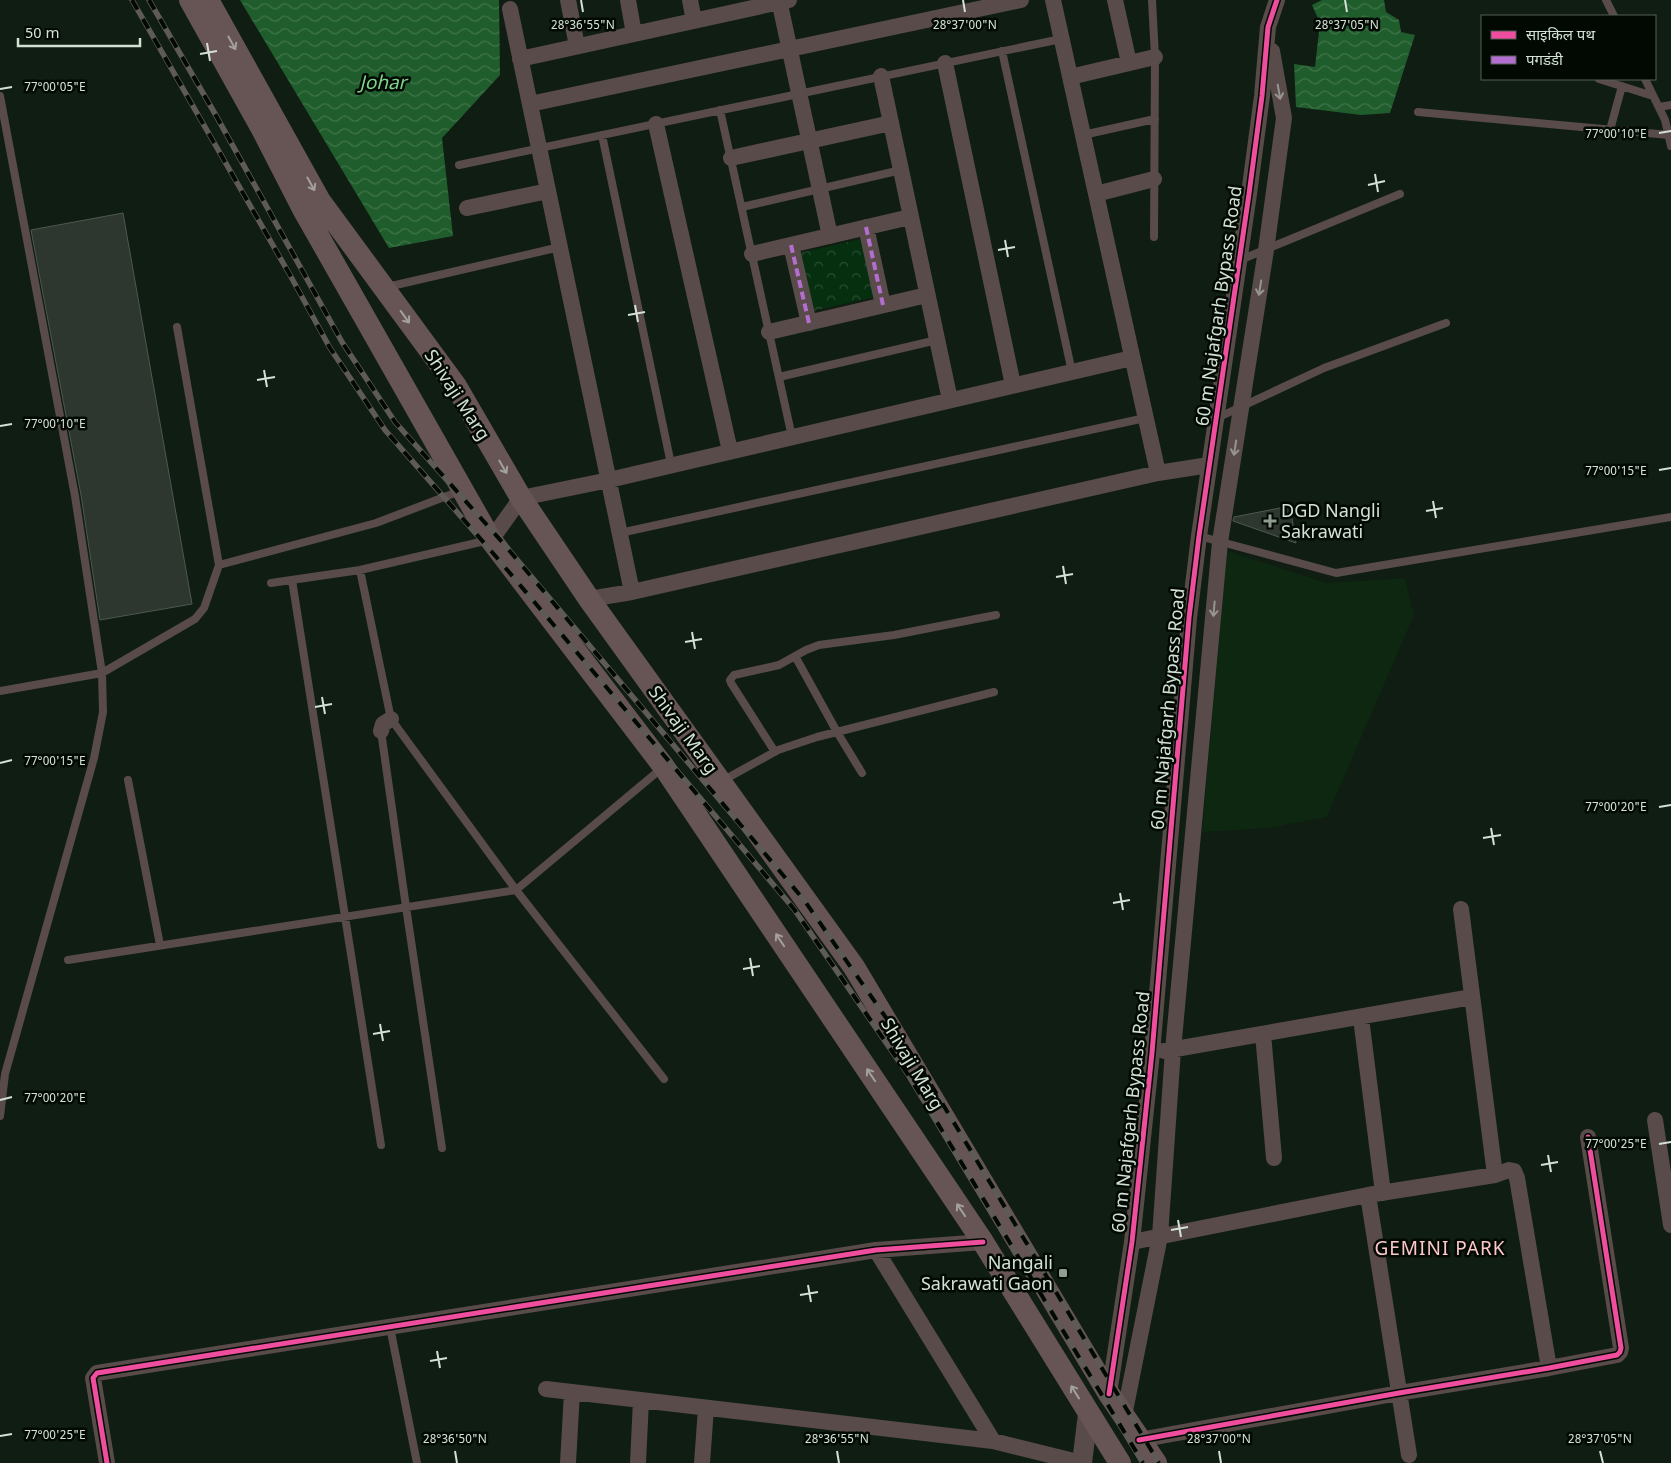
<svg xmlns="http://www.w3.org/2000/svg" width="1671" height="1463" viewBox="0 0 1671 1463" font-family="Georgia,'Noto Sans Devanagari',serif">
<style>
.built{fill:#0d2711}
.forest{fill:url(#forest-crowns)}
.water{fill:url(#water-waves)}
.building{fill:#2d372f;stroke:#4e584f}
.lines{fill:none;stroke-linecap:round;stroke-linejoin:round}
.service{stroke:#584b4a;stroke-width:8}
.minor{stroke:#584b4a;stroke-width:16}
.tertiary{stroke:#584b4a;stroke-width:20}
.secondary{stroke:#675454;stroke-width:22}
.rail-casing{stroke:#5e5a57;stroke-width:5.5}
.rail{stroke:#020903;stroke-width:4;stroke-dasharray:11;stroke-linecap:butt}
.quiet{stroke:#b36fd0;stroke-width:4;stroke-dasharray:8 4;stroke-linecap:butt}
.cycleway-casing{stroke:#020903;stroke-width:8}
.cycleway{stroke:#ef4d9e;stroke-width:5}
.oneway{stroke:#a2a29a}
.oneway2{stroke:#96968f}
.ticks{fill:none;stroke:#d3e1d4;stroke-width:2}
.poi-dot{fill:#8f9c90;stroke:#020903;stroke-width:2}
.labels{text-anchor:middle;stroke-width:5;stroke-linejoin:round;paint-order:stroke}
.street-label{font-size:18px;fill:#d3e1d4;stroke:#020903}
.poi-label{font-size:18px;fill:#d3e1d4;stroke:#020903;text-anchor:start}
.water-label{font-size:19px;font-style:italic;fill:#7fd68b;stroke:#020903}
.neighbourhood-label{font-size:19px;letter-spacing:1px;fill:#fcc7c9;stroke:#020903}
.ticks-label{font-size:12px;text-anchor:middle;fill:#d3e1d4;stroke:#020903;stroke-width:5;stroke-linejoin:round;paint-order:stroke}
</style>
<defs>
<pattern id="forest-crowns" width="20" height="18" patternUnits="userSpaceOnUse" patternTransform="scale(1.25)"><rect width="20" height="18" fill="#062f10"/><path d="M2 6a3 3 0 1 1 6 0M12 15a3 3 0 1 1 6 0" fill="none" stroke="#294d32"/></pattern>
<pattern id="water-waves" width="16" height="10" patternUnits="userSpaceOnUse" patternTransform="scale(1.25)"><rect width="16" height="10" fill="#205d2c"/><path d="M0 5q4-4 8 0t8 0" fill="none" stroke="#40744a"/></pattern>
</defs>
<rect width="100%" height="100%" fill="#101d12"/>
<path class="built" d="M 1227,551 L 1327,583 L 1405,578 L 1414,615 L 1327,817 L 1269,828 L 1202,832 Z"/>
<path class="forest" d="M 862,239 L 874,297 L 812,311 L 799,253 Z"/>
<path class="water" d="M 240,0 L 499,0 L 500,75 L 442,138 L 453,236 L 389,248 Z
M 1322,0 L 1384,0 L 1386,12 L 1399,20 L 1401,32 L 1415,35 L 1390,113 L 1361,115 L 1296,107 L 1294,64 L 1315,67 L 1320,23 L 1312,5 Z"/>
<path class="building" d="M 123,213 L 192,604 L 100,620 L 81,495 L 31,230 Z
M 1290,506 L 1296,543 L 1233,521 L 1234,517 Z"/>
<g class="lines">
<path class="service" d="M 1152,0 L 1155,57 L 1154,237
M 1606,0 L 1614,16
M 1002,51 L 1072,372
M 1599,79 L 1653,96
M 1645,79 L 1665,120 L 1671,146
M 0,96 L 75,496 L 102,673 L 103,712 L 94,758 L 5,1074 L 0,1116
M 1659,107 L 1671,105
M 720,110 L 792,437
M 1418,112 L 1669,135
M 1610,130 L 1622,86
M 602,135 L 671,464
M 1083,135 L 1155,119
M 459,165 L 1061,39
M 742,207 L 901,170
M 1240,260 L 1400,194
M 387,287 L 560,247
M 177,327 L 219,565 L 376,523 L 460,491
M 779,377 L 937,340
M 1217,418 L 1324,368 L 1446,323
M 620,533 L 1145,418
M 1199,536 L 1336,573 L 1671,517
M 360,570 L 391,719 L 516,890 L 664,1079
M 292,580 L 381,1145
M 271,583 L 360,570 L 489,540
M 795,656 L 837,732 L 862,773
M 0,691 L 102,673 L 195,619 L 204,608 L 219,565
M 381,731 L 406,907 L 442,1148
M 775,752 L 731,683 L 730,680 L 734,675 L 779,665 L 806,650 L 819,645 L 894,635 L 996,615
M 128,780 L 160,945
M 722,781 L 778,750 L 817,737 L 994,692
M 68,960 L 516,890 L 662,768
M 390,1327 L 417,1463"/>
<path class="minor" d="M 568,0 L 577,46
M 628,0 L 634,34
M 690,0 L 694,21
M 779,0 L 830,236
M 1053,0 L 1158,473
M 1115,0 L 1129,63
M 510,9 L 632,592
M 520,59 L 789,0
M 945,63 L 1013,385
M 881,76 L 950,400
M 1070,77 L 1155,57
M 530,104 L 1021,0
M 656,124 L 730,451
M 731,158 L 891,123
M 1096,194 L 1154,179
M 467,208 L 548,191
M 866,227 L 883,305
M 791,245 L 809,323
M 752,254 L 910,217
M 769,332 L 927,295
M 491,540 L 521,498 L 609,480 L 1132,358
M 589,599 L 632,592 L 1158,473 L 1209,465
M 381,731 L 383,724 L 391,719
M 1461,909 L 1495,1175
M 1361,1018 L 1383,1193
M 1263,1034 L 1274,1158
M 1164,1051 L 1472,997
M 1655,1120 L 1671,1225
M 1368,1195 L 1409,1455
M 1132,1242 L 1368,1195 L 1495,1175 L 1509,1170 L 1514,1171 L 1517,1178 L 1549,1368
M 876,1250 L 993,1441
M 546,1389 L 993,1441 L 1082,1463
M 1109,1394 L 1132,1242 L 1152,1053 L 1189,618 L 1199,536 L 1249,194 L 1262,96 L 1268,27 L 1277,0
M 1124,1416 L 1160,1236 L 1173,1050 L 1220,542 L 1266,250 L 1284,118 L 1272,51
M 1139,1440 L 1399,1393 L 1549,1368 L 1617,1355 L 1620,1352 L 1621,1348 L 1588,1137
M 107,1463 L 94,1384 L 93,1378 L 97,1373 L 876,1250 L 983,1242
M 568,1463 L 572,1392
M 638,1463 L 641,1400
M 702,1463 L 706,1408"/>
<path class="tertiary" d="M 1082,1463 L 1088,1414"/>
<path class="secondary" d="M 190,0 L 263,131 L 303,209 L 491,540 L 664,767 L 983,1242 L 1120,1463
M 208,0 L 320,201 L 456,386 L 521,498 L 589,599 L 854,967 L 1109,1394 L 1156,1463"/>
<defs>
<path id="rail" d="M 132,0 L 290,275 L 330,348 L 385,430 L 492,552 L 794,909 L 909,1076 L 1143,1463
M 149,0 L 214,112 L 342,342 L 395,422 L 503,543 L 804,900 L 921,1068 L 1159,1463"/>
</defs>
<use href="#rail" class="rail-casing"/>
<use href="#rail" class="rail"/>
<path class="quiet" d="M 866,227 L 883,305
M 791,245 L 809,323"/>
<defs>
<path id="cycleway" d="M 1109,1394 L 1132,1242 L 1152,1053 L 1189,618 L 1199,536 L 1249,194 L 1262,96 L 1268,27 L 1277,0
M 1139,1440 L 1399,1393 L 1549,1368 L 1617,1355 L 1620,1352 L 1621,1348 L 1588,1137
M 107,1463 L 94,1384 L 93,1378 L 97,1373 L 876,1250 L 983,1242"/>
</defs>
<use href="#cycleway" class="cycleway-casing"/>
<use href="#cycleway" class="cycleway"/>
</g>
<defs><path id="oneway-shaft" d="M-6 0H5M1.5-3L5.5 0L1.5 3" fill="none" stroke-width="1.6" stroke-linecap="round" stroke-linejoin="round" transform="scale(1.25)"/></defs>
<g class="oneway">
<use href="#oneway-shaft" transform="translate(232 43) rotate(61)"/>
<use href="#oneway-shaft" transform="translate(311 184) rotate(61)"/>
<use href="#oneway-shaft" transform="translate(405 317) rotate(54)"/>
<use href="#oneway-shaft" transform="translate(503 467) rotate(60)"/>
<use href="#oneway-shaft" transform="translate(780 940) rotate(-124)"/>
<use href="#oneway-shaft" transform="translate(871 1075) rotate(-124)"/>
<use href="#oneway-shaft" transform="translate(961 1210) rotate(-124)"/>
<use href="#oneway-shaft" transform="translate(1075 1392) rotate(-122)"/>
</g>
<g class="oneway2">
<use href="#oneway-shaft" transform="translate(1279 92) rotate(80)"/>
<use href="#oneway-shaft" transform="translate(1260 288) rotate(99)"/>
<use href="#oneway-shaft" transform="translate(1235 448) rotate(99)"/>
<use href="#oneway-shaft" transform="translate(1214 609) rotate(95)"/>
</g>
<path class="ticks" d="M 581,0 L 583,12M 963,0 L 965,12M 1345,0 L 1347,12M 207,43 L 210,61M 200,54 L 217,51M 0,89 L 12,87M 1659,133 L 1671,131M 1375,174 L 1378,192M 1368,185 L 1385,181M 1005,240 L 1008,257M 998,250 L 1015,247M 635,305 L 638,322M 628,315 L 645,312M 264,370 L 267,387M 257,380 L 275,377M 0,426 L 12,424M 1659,470 L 1671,468M 1433,501 L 1436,518M 1426,511 L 1443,508M 1063,566 L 1066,584M 1056,577 L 1073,574M 692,632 L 695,649M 685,642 L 702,639M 322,697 L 325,714M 315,707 L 332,704M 0,763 L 12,760M 1659,807 L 1671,805M 1491,828 L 1494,845M 1483,838 L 1501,835M 1120,893 L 1123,910M 1113,903 L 1130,900M 750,958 L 753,976M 743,969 L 760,966M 380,1024 L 383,1041M 373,1034 L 390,1031M 0,1100 L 12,1097M 1659,1144 L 1671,1142M 1548,1155 L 1551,1172M 1541,1165 L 1558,1162M 1178,1220 L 1181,1237M 1171,1230 L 1188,1227M 808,1285 L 811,1302M 800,1295 L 818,1292M 437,1351 L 440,1368M 430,1361 L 447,1358M 0,1436 L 12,1434M 455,1451 L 457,1463M 837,1451 L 839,1463M 1219,1451 L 1221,1463M 1600,1451 L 1603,1463"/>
<g class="poi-dot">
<path d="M1267.5 513.5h5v5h5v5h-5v5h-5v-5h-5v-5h5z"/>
<rect x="1058" y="1268" width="10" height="10" rx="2.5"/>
</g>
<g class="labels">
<g class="street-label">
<text transform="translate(1219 306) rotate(-82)" y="6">60 m Najafgarh Bypass Road</text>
<text transform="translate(457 395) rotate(57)" y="6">Shivaji Marg</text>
<text transform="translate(1168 709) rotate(-85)" y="6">60 m Najafgarh Bypass Road</text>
<text transform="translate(683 730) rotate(54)" y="6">Shivaji Marg</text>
<text transform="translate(912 1064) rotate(59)" y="6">Shivaji Marg</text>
<text transform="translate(1131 1112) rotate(-84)" y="6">60 m Najafgarh Bypass Road</text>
</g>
<g class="poi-label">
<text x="1281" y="517">DGD Nangli<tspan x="1281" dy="21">Sakrawati</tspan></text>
<text x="1053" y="1269" text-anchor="end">Nangali<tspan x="1053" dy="21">Sakrawati Gaon</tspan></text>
</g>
<g class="water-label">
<text x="383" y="89">Johar</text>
</g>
<g class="neighbourhood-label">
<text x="1440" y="1255">GEMINI PARK</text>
</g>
</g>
<g class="ticks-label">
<text x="583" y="29">28°36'55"N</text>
<text x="965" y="29">28°37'00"N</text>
<text x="1347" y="29">28°37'05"N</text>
<text x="55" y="91">77°00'05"E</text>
<text x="1616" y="138">77°00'10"E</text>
<text x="55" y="428">77°00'10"E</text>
<text x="1616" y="475">77°00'15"E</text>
<text x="55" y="765">77°00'15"E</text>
<text x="1616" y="811">77°00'20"E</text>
<text x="55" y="1102">77°00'20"E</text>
<text x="1616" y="1148">77°00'25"E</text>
<text x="55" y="1439">77°00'25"E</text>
<text x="455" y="1443">28°36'50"N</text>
<text x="837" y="1443">28°36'55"N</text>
<text x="1219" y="1443">28°37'00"N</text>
<text x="1600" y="1443">28°37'05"N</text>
</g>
<rect x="1481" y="15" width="175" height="65" fill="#020903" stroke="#565f57"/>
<rect x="1491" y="31" width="25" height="8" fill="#ef4d9e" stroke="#565f57"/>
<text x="1526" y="40" font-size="15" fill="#d3e1d4">साइकिल पथ</text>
<rect x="1491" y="56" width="25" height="8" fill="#b36fd0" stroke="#565f57"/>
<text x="1526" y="65" font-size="15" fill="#d3e1d4">पगडंडी</text>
<path d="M18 38v8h122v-8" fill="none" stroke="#d3e1d4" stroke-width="2.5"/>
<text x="25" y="38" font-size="15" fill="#d3e1d4" stroke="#020903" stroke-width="4" paint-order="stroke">50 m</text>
</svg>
